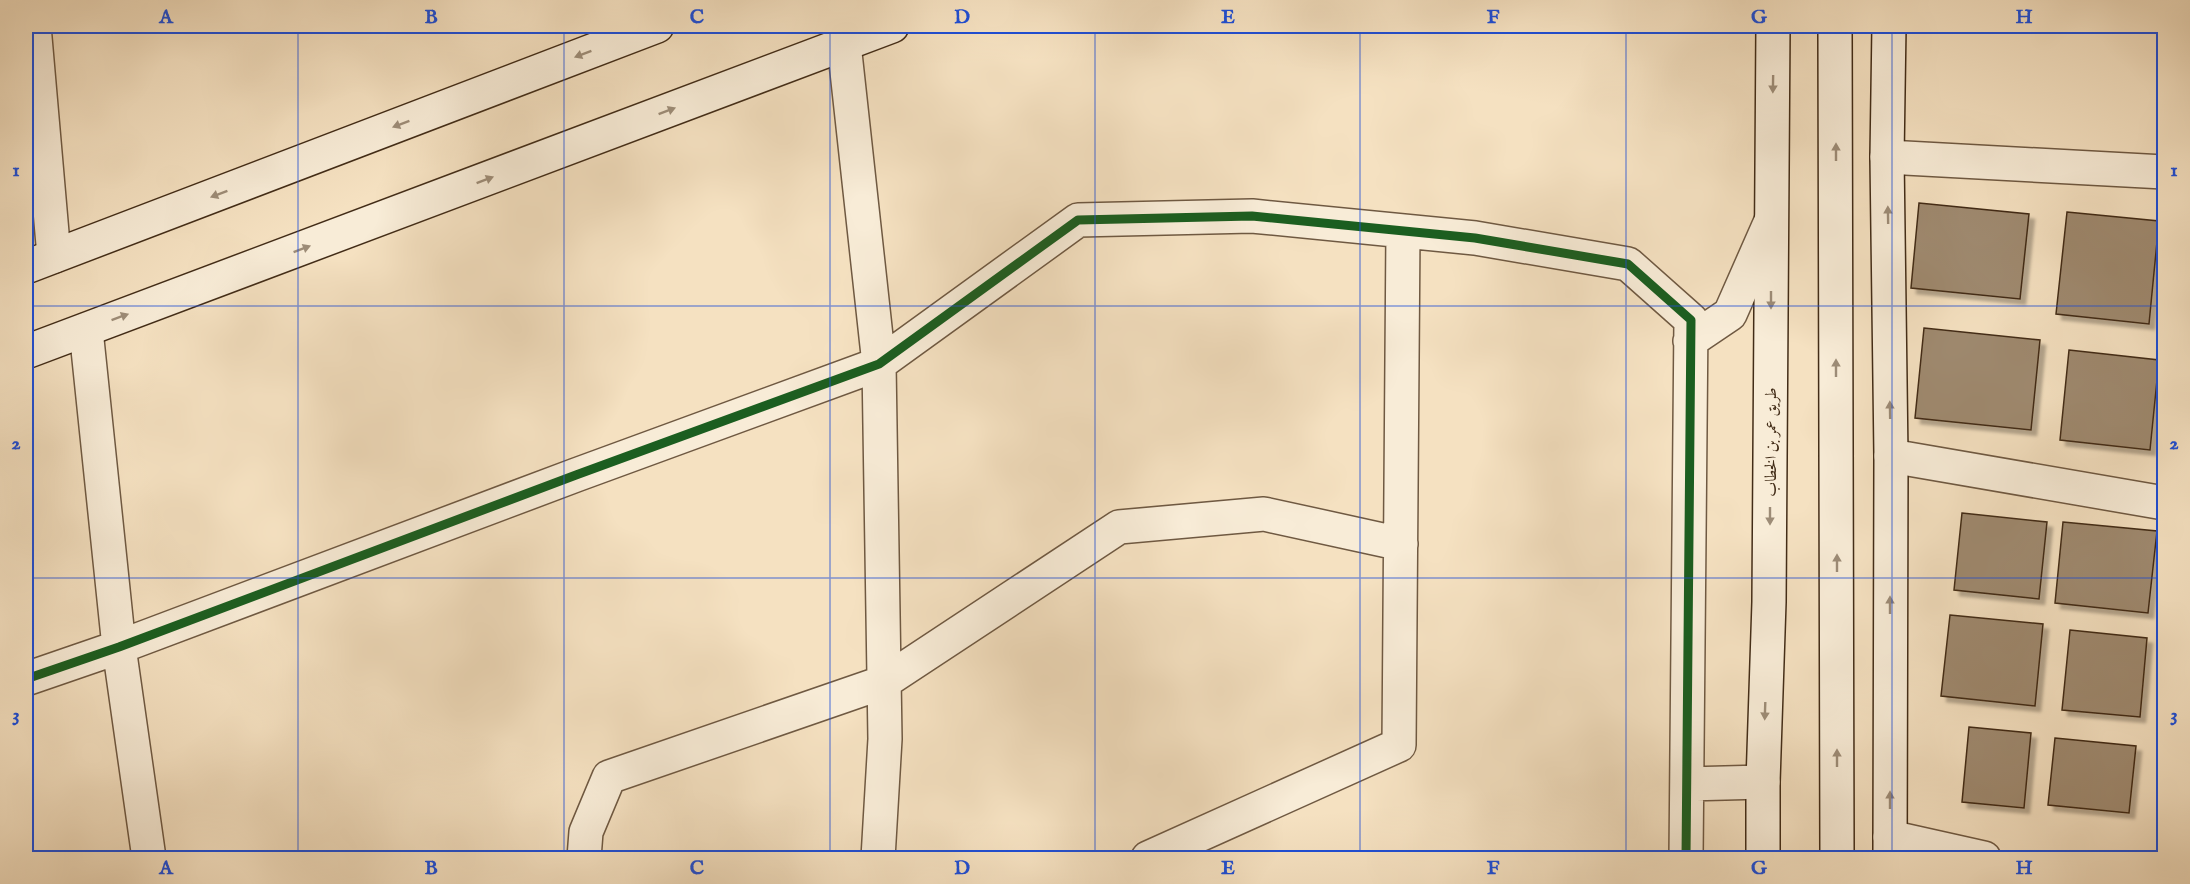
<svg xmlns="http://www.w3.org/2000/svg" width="2190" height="884" viewBox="0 0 2190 884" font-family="'IM FELL English',Amiri,serif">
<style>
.building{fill:#9f8a6f;stroke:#422c17;stroke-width:1.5;filter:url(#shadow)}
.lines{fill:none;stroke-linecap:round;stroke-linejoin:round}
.street-casing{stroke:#6f5942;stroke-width:36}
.secondary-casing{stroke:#422c17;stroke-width:36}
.street{stroke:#f8ecd7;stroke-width:33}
.secondary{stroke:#f8ecd7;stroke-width:33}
.cycleway-casing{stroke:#f8ecd7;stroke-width:13}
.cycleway{stroke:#1b5e20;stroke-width:9}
.oneway{fill:#9d8c77}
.grid{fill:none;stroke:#1d4ed8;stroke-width:1.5;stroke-opacity:0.55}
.labels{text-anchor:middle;stroke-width:4.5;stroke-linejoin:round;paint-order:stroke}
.street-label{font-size:16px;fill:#422c17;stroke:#f8ecd7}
.neatline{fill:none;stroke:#1d4ed8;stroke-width:2}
.grid-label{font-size:20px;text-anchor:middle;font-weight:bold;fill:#1d4ed8}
</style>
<defs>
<filter id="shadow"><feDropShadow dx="5.5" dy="5.5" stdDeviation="1.5" flood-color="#0004"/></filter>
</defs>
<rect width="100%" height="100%" fill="#f5e1c1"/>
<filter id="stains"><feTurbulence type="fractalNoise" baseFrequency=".00333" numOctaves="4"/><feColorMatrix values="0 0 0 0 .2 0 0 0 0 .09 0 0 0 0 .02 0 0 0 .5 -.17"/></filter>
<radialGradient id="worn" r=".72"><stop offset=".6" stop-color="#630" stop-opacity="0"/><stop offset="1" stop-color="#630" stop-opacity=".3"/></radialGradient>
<path class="building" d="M 1919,203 L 2029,214 L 2020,299 L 1911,288 Z
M 2067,212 L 2159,221 L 2149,324 L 2056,314 Z
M 1924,328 L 2040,340 L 2031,430 L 1915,418 Z
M 2069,350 L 2159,360 L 2150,450 L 2060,440 Z
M 1962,513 L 2047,522 L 2039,599 L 1954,590 Z
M 2063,522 L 2157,531 L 2148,613 L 2055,603 Z
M 1950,615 L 2043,624 L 2035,706 L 1941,696 Z
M 2070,630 L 2147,638 L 2140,717 L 2062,710 Z
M 1969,727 L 2031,733 L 2024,808 L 1962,802 Z
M 2055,738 L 2136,746 L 2129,813 L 2048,805 Z"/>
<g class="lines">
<defs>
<path id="street" d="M 34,26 L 54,256
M 844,44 L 879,364 L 885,739 L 878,858
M 1887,157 L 2164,172
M 86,330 L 119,647 L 149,858
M 1690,341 L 1730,314 L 1771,221
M 1891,456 L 2164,503
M 26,679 L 119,647 L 576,475 L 879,364 L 1078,220 L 1252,216 L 1475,238 L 1628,264 L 1691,320 L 1686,858
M 1687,784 L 1763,782
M 1890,837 L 1984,858
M 584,858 L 586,832 L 609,777 L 884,682 L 1119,527 L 1264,514 L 1401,544
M 1148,858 L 1399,745 L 1403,231"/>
<path id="secondary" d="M 1835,26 L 1837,858
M 1889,26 L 1887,157 L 1891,456 L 1890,858
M 26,267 L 657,26
M 26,352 L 892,26
M 1763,858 L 1763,782 L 1769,602 L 1773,26"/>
</defs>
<use href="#street" class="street-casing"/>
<use href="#secondary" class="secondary-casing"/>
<use href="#street" class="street"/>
<use href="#secondary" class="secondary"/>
<defs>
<path id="cycleway" d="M 26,679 L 119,647 L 576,475 L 879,364 L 1078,220 L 1252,216 L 1475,238 L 1628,264 L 1691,320 L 1686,858"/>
</defs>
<use href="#cycleway" class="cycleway-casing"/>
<use href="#cycleway" class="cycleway"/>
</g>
<defs><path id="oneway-solid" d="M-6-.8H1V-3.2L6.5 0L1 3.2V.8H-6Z" transform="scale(1.5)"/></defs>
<g class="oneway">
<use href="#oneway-solid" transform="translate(583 54) rotate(159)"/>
<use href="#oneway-solid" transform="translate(1773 84) rotate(91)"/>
<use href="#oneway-solid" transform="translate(667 111) rotate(-21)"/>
<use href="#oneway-solid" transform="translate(401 124) rotate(159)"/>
<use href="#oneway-solid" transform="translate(1836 152) rotate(-90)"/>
<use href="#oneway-solid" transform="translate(485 180) rotate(-21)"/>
<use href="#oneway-solid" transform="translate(219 194) rotate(159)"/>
<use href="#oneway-solid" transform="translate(1888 215) rotate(-91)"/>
<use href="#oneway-solid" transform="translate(302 249) rotate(-21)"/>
<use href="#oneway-solid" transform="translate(1771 300) rotate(90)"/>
<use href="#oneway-solid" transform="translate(120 317) rotate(-20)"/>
<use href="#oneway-solid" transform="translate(1836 368) rotate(-90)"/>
<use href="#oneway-solid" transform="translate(1890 410) rotate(-91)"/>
<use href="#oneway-solid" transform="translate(1770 516) rotate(90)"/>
<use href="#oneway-solid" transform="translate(1837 563) rotate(-90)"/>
<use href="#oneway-solid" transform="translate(1890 605) rotate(-90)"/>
<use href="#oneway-solid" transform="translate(1765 711) rotate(92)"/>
<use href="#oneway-solid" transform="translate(1837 758) rotate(-90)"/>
<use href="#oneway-solid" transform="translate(1890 800) rotate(-90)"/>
</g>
<path class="grid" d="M 298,26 L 298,858M 564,26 L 564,858M 830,26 L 830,858M 1095,26 L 1095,858M 1360,26 L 1360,858M 1626,26 L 1626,858M 1892,26 L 1892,858M 26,306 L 2164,306M 26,578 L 2164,578"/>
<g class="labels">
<g class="street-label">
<text transform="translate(1770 442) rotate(-90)" y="6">طريق عمر بن الخطاب</text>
</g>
</g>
<rect width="2190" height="884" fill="none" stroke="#f5e1c1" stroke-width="66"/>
<rect x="33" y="33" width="2124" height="818" class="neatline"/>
<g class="grid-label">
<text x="166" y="23">A</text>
<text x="431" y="23">B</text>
<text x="697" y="23">C</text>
<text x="962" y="23">D</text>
<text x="1228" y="23">E</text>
<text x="1493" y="23">F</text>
<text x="1759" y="23">G</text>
<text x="2024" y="23">H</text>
<text x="16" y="176">1</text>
<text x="2174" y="176">1</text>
<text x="16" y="449">2</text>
<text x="2174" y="449">2</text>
<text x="16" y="721">3</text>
<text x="2174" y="721">3</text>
<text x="166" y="874">A</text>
<text x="431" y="874">B</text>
<text x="697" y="874">C</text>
<text x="962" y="874">D</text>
<text x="1228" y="874">E</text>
<text x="1493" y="874">F</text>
<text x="1759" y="874">G</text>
<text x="2024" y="874">H</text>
</g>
<rect width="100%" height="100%" filter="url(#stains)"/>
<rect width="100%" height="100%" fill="url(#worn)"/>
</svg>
